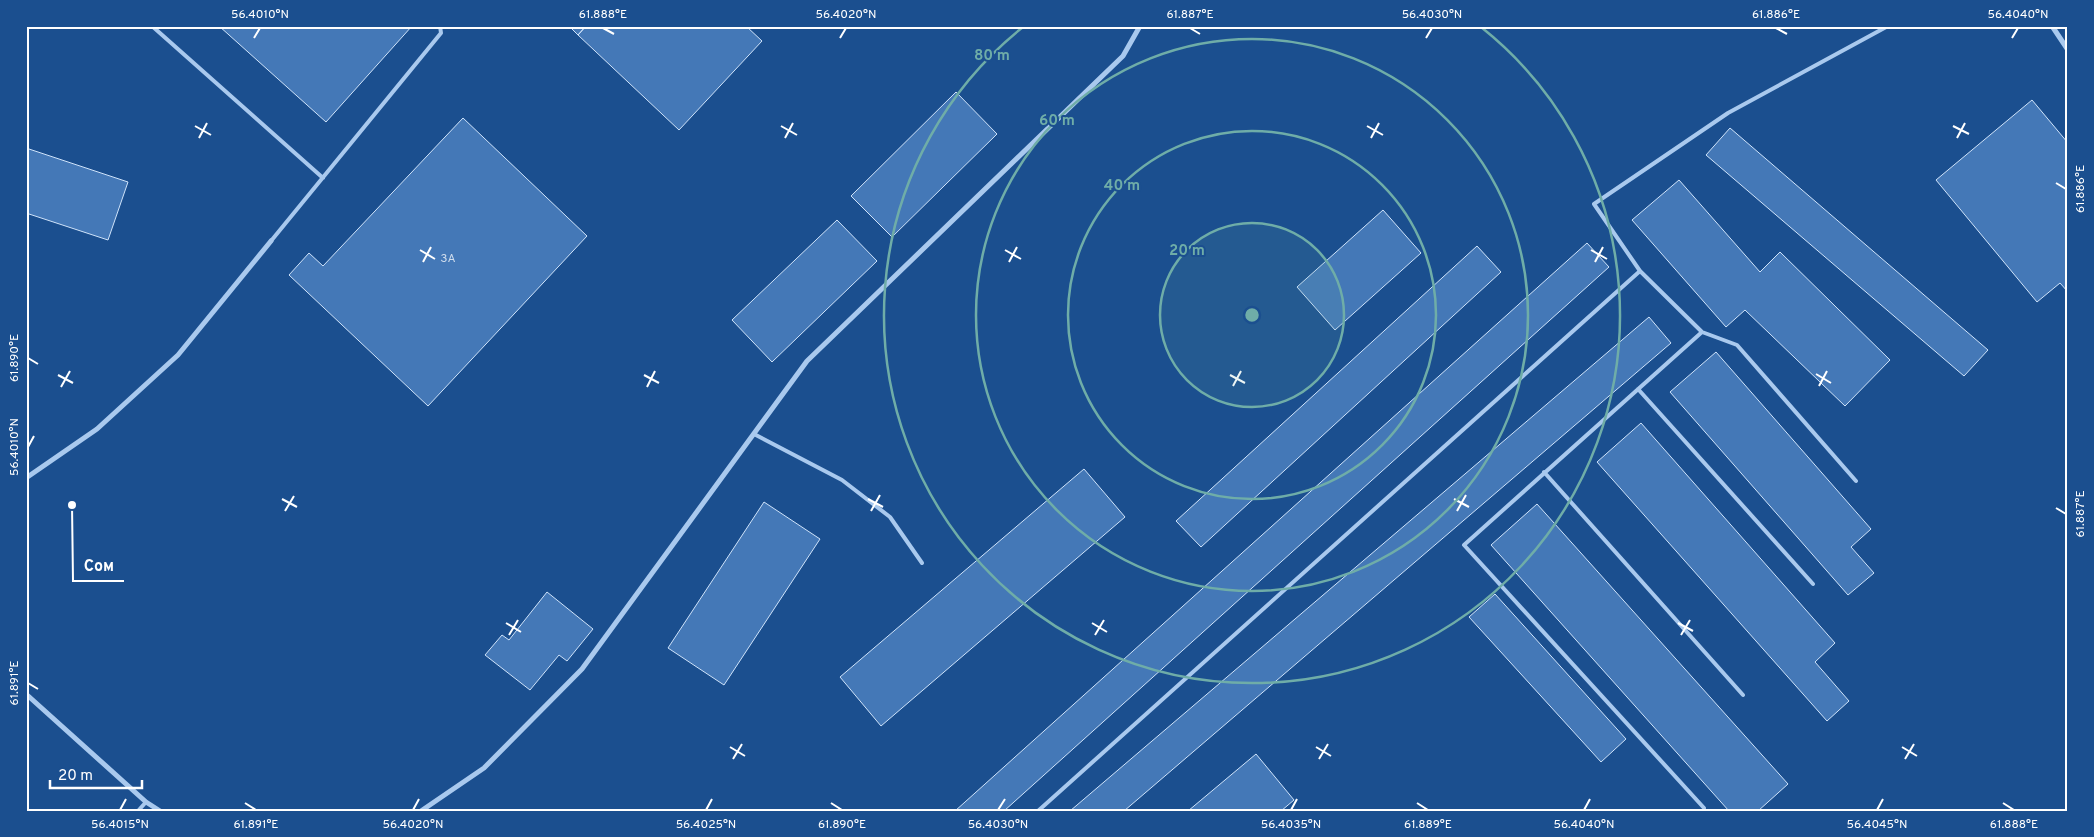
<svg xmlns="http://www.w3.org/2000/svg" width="2094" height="837" viewBox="0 0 2094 837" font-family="Overpass,sans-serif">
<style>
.building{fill:#4478b7;stroke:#cfe3fa}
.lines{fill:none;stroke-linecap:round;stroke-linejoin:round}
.lane{stroke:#a9c9ee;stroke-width:4}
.street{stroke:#a9c9ee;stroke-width:5}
.ticks{fill:none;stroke:#fff;stroke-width:2}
.ring{fill:none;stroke:#6fada8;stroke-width:2.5}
.labels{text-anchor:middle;stroke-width:4;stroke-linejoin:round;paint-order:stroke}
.number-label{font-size:12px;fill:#d0dded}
.centre{fill:#6fada8;stroke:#1b4f8f;stroke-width:2.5}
.ring-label{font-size:15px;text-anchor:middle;font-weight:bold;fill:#6fada8;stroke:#1b4f8f;stroke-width:4;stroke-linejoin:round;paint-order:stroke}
.leader{fill:none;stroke:#fff;stroke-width:2}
.callout-dot{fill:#fff;stroke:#1b4f8f;stroke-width:2}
.callout-label{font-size:16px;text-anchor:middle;font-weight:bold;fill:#fff;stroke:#1b4f8f;stroke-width:4;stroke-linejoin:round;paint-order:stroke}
.neatline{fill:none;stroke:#fff;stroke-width:2}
.ticks-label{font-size:12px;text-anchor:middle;fill:#fff}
</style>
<rect width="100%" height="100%" fill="#1b4f8f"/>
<path class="building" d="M 219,26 L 412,26 L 326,122 Z
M 569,26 L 586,26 L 578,35 Z
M 586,26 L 746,26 L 762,41 L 679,130 L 578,35 Z
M 956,92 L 997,134 L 892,237 L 851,196 Z
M 2032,100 L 2068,143 L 2068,292 L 2060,283 L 2037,302 L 1936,180 Z
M 463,118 L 587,236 L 428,406 L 289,275 L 309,253 L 323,266 Z
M 1730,128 L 1988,350 L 1964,376 L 1706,155 Z
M 26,148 L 128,182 L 108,240 L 26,213 Z
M 1679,180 L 1760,272 L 1780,252 L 1890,360 L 1845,406 L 1745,310 L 1726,327 L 1632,220 Z
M 1383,210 L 1421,253 L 1335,330 L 1297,287 Z
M 837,220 L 877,261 L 772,362 L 732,320 Z
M 1587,243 L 1609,267 L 1004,811 L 955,811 Z
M 1477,246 L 1501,272 L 1201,547 L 1176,521 Z
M 1649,317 L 1671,343 L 1124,811 L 1070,811 Z
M 1716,352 L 1871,529 L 1851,547 L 1874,573 L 1848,595 L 1670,392 Z
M 1641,423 L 1835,643 L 1815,662 L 1849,701 L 1827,721 L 1597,462 Z
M 1084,469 L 1125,517 L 881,726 L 840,677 Z
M 764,502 L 820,539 L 724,685 L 668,648 Z
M 1537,504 L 1788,784 L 1758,811 L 1729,811 L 1491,545 Z
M 547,592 L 593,629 L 567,661 L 559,655 L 530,690 L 485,655 L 502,635 L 509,640 Z
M 1495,594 L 1626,739 L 1601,762 L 1469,617 Z
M 1256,754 L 1294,800 L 1281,811 L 1188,811 Z"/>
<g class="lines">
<path class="lane" d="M 152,26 L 323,178
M 271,241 L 441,33 L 440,26
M 1640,271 L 1702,332 L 1737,345 L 1856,481
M 1702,332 L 1464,545 L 1704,808
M 1638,389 L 1813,584
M 754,434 L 842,480 L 890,517 L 922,563
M 1544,472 L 1743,695
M 138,811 L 146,802
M 1038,811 L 1640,271 L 1594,204 L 1728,113 L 1888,26"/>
<path class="street" d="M 2052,26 L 2068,50
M 26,478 L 97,429 L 178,355 L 271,241
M 26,694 L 146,802 L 160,811
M 421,811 L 484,768 L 582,669 L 807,361 L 1123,56 L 1140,26"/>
</g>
<path class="ticks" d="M 603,28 L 614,34M 1190,28 L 1200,34M 1776,28 L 1787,34M 254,38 L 260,28M 840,38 L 846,28M 1426,38 L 1432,28M 2012,38 L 2018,28M 195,126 L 211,135M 781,126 L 797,135M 1367,126 L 1383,135M 1953,126 L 1969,134M 199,138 L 207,123M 785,138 L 793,123M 1371,138 L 1379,123M 1957,138 L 1965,123M 2056,183 L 2066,189M 420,250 L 435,259M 1005,250 L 1021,259M 1591,250 L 1607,259M 423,262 L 431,247M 1009,262 L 1017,247M 1595,262 L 1603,247M 28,358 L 38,364M 1816,374 L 1831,383M 58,375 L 73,383M 644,375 L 659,383M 1230,375 L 1245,383M 1233,386 L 1241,371M 1819,386 L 1827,371M 61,387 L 70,371M 647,387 L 655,371M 28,447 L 34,436M 282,499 L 297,507M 868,499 L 883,507M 1454,499 L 1469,507M 2056,508 L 2066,514M 285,511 L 294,496M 871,511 L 880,495M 1457,511 L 1466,495M 506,623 L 521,632M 1092,623 L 1107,632M 1678,623 L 1693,631M 509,635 L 518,620M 1095,635 L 1104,620M 1681,635 L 1690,620M 28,683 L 38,689M 730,747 L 745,756M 1316,747 L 1331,756M 1902,747 L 1917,756M 733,759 L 742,744M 1319,759 L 1328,744M 1905,759 L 1914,744M 245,803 L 256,810M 831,803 L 842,810M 1417,803 L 1428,810M 2003,803 L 2014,810M 120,810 L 126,799M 413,810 L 419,799M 706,810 L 712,799M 998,810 L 1005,799M 1291,810 L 1297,799M 1584,810 L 1590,799M 1877,810 L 1883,799"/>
<circle cx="1252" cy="315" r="92" fill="#6fada8" fill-opacity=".12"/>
<g class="ring">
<circle cx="1252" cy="315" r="92"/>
<circle cx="1252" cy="315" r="184"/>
<circle cx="1252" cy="315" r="276"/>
<path d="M1481 27A368 368 0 1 1 1023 27"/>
</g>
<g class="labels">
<g class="number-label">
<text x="448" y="262">3А</text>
</g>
</g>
<circle cx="1252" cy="315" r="8" class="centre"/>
<g class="ring-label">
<text x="992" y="60">80 m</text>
<text x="1057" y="125">60 m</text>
<text x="1122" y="190">40 m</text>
<text x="1187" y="255">20 m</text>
</g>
<path class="leader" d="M72 505L73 581H124"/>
<circle class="callout-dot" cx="72" cy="505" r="5"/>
<g class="callout-label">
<text x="99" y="571">Сом</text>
</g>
<rect width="2094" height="837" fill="none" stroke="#1b4f8f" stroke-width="55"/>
<path d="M50 780v8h92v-8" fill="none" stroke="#ffffff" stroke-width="2.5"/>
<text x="58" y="780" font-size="15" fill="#ffffff" stroke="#1b4f8f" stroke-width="4" paint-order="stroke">20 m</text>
<rect x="28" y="28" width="2038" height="782" class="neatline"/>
<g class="ticks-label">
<text x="260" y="18">56.4010°N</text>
<text x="603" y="18">61.888°E</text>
<text x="846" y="18">56.4020°N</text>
<text x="1190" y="18">61.887°E</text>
<text x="1432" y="18">56.4030°N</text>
<text x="1776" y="18">61.886°E</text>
<text x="2018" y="18">56.4040°N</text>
<text transform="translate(2080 189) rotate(-90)" y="4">61.886°E</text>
<text transform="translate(14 358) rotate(-90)" y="4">61.890°E</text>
<text transform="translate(14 447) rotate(-90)" y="4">56.4010°N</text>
<text transform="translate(2080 514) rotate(-90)" y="4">61.887°E</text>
<text transform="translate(14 683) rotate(-90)" y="4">61.891°E</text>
<text x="120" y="828">56.4015°N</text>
<text x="256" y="828">61.891°E</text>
<text x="413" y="828">56.4020°N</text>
<text x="706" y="828">56.4025°N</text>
<text x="842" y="828">61.890°E</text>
<text x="998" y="828">56.4030°N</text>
<text x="1291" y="828">56.4035°N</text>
<text x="1428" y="828">61.889°E</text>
<text x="1584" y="828">56.4040°N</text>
<text x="1877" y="828">56.4045°N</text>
<text x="2014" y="828">61.888°E</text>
</g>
</svg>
